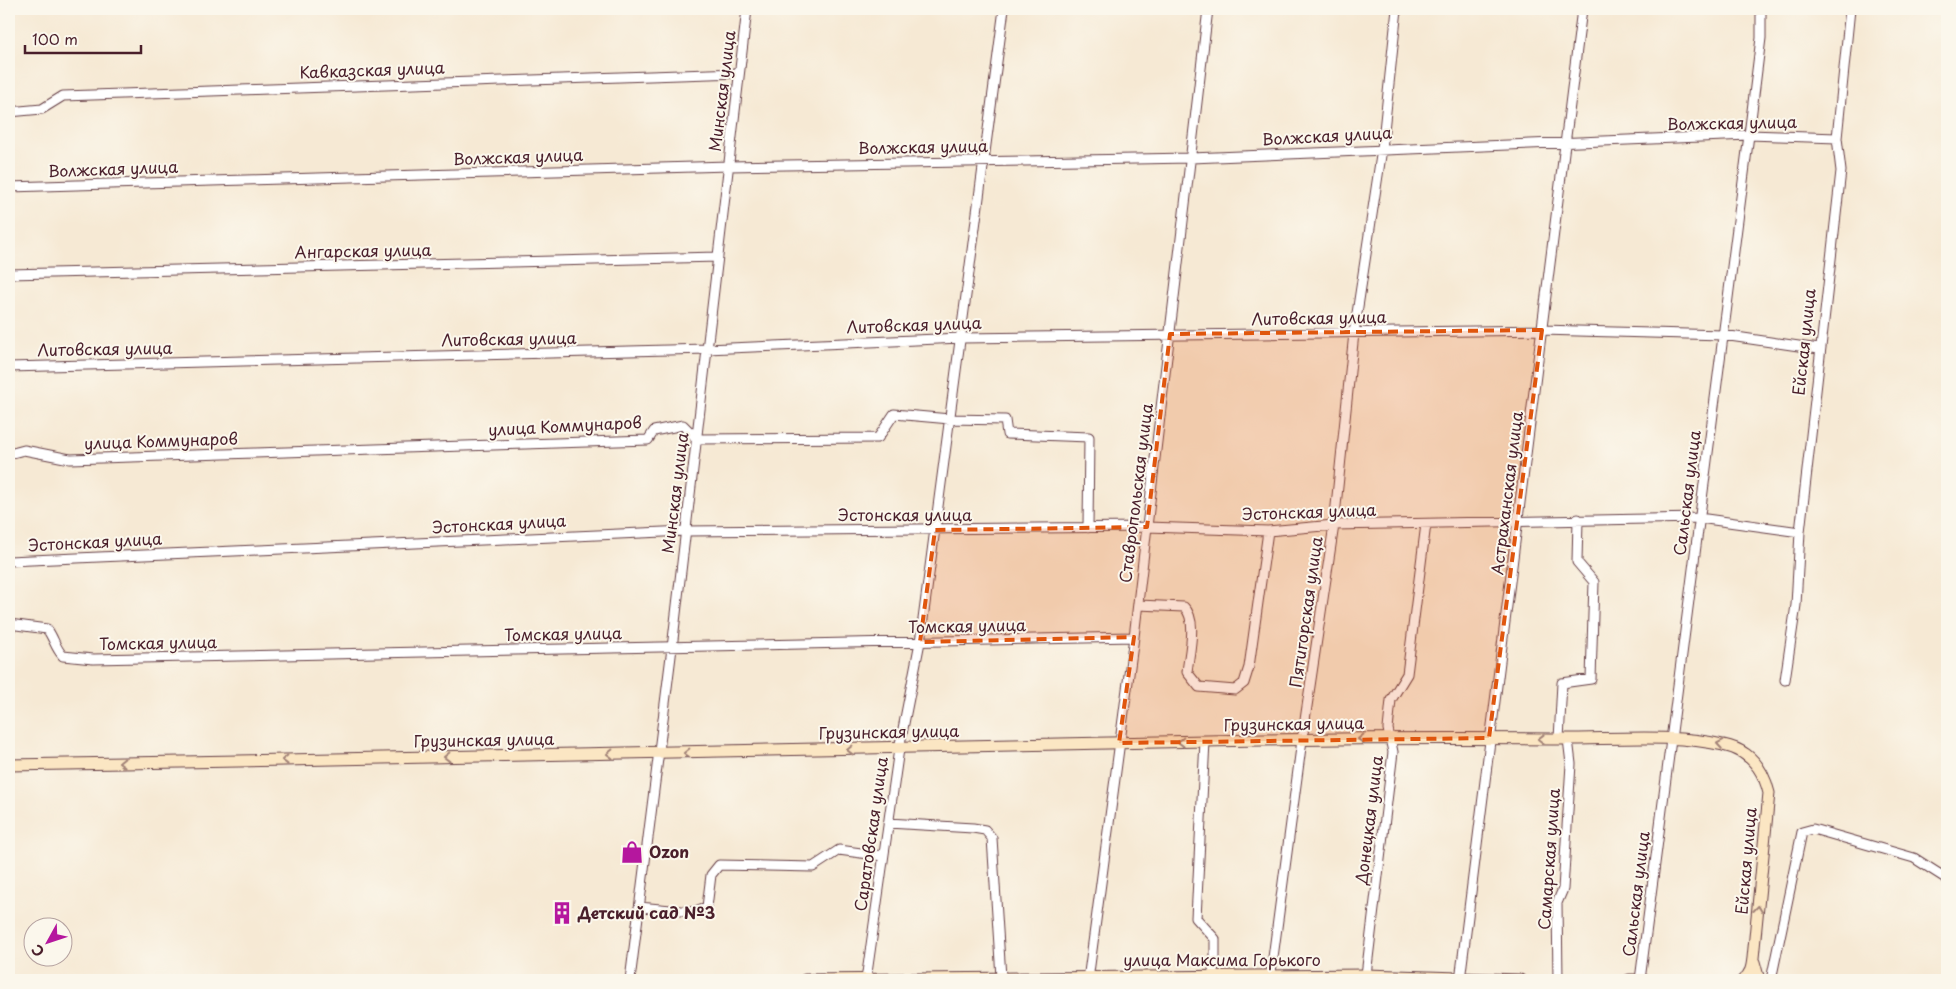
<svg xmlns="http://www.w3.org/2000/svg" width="1956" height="989" viewBox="0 0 1956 989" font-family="'Playpen Sans',sans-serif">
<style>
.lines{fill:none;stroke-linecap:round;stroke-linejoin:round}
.street-casing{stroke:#643d44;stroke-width:11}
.secondary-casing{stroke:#643d44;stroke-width:13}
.street{stroke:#fff;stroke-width:9}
.secondary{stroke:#fbe6c3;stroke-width:11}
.oneway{stroke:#a28277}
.marked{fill:#e0560e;fill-opacity:0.2;stroke:#e0560e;stroke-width:4;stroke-dasharray:10 6;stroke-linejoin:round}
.labels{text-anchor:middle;stroke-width:4;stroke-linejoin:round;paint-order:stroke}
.street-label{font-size:16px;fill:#4a1f2b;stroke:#fbf7ec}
.poi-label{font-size:16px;font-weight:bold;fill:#4a1f2b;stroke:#fbf7ec;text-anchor:start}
</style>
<rect width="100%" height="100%" fill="#fbf7ec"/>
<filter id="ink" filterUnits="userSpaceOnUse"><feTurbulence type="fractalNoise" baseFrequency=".02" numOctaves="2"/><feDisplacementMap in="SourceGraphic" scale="10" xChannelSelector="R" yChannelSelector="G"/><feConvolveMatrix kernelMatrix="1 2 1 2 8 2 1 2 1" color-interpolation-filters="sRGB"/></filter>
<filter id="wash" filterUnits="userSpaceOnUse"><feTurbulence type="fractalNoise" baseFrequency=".0096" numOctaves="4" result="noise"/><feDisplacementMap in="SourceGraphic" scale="20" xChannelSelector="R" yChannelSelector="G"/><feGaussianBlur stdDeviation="1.12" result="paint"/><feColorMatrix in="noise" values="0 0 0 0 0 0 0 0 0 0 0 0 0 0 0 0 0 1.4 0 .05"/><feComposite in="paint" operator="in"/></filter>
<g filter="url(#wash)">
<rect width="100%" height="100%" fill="#f6e9d4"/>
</g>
<g filter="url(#ink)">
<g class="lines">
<defs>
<path id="street" d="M 9,112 L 42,109 L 63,96 L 739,73
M 9,187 L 729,166 L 1191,158 L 1749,135 L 1837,138
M 9,274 L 718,257
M 9,367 L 707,349 L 961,338 L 1542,330 L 1723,335 L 1819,349
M 9,454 L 24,450 L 70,459 L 648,440 L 654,431 L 683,425 L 697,439 L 878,438 L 894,414 L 950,419 L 1005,420 L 1007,434 L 1089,437 L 1088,528
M 9,561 L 686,531 L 1147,527 L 1268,531 L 1334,525 L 1699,518 L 1800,532
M 1138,605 L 1184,607 C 1198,620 1189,653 1187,672 L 1199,687 L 1235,690 L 1244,683 L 1249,667 L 1268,531
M 9,624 L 47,629 C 54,638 55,648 63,656 L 93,659 L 1134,637
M 1785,680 L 1796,605 L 1800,532 L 1841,171 L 1837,138 L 1850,9
M 1559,739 L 1562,683 L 1591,679 L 1594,582 L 1577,562 L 1578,519
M 1205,741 L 1196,918 L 1215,939 L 1215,960 L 1212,976
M 888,823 L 973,828 L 985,830 L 992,838 L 1001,977
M 639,907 L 692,912 L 707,907 L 711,875 L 719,865 L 813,867 L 839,850 L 883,856
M 1366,975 L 1393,752 L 1388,729 L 1391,700 L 1407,674 L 1426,524
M 630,980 L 672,648 L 747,9
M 866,980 L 899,749 L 920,642 L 1004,9
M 1088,980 L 1134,637 L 1208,9
M 1270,980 L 1302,740 L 1334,525 L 1354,333 L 1382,149 L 1397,9
M 1460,980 L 1582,9
M 1558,980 L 1557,903 L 1563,889 L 1571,764 L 1568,739
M 1640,980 L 1749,135 L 1761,38 L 1761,9
M 1771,980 L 1802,832 L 1813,829 L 1914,858 L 1947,879"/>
<path id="secondary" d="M 9,765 C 392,758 775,752 1158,742 C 1289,739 1421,738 1553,739 C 1605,740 1673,733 1723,745 C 1749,750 1763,768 1769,793 L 1753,958 C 1752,967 1751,974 1743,980
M 1754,962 L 1759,980
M 805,980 L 1366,975 L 1520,980
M 1629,980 L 1644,980"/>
</defs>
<use href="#street" class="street-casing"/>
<use href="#secondary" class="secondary-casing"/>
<use href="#street" class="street"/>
<use href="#secondary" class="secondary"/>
</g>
<defs><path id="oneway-chevron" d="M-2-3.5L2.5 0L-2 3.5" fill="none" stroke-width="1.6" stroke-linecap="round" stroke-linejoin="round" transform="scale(1.25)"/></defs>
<g class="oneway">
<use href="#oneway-chevron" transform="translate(1361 739) rotate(179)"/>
<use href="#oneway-chevron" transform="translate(1541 739) rotate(-179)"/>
<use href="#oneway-chevron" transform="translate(1181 742) rotate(179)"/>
<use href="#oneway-chevron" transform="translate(1720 744) rotate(-170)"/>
<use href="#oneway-chevron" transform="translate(850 750) rotate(179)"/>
<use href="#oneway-chevron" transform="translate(687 753) rotate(179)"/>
<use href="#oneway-chevron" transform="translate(610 754) rotate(179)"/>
<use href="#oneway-chevron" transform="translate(447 757) rotate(179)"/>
<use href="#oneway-chevron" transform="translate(285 760) rotate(179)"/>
<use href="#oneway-chevron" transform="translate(122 763) rotate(179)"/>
<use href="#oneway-chevron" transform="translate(1758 909) rotate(-84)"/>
</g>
</g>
<path class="marked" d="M 1542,330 L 1489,738 L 1119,743 L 1134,637 L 920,642 L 935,530 L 1147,527 L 1170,334 Z"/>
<defs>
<symbol id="shop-bare" viewBox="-9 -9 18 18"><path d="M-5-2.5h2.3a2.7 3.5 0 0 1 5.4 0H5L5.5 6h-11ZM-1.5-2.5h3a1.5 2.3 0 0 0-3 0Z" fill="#b5179e" stroke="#fbf7ec" stroke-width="2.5" paint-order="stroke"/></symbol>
<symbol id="building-bare" viewBox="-9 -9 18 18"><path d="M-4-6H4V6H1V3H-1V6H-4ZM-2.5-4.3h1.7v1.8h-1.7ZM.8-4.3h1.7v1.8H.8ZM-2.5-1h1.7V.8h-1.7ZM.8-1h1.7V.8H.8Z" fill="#b5179e" stroke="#fbf7ec" stroke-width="2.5" paint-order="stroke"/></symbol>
</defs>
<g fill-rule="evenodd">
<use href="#shop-bare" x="616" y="836" width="32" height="32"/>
<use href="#building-bare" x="546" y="897" width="32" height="32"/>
</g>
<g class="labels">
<g class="street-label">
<text transform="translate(372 70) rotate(-2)" y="6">Кавказская улица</text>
<text transform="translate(722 91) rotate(-83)" y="6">Минская улица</text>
<text transform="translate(1732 123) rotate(-1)" y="6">Волжская улица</text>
<text transform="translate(1327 136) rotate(-3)" y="6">Волжская улица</text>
<text transform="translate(923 147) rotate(-1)" y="6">Волжская улица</text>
<text transform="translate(518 157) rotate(-2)" y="6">Волжская улица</text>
<text transform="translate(113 169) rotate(-2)" y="6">Волжская улица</text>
<text transform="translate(363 251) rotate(-1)" y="6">Ангарская улица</text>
<text transform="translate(1319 318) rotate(-1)" y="6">Литовская улица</text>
<text transform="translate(914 325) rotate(-2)" y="6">Литовская улица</text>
<text transform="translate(509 339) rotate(-1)" y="6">Литовская улица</text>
<text transform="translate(1804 342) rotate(-84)" y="6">Ейская улица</text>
<text transform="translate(105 349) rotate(-1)" y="6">Литовская улица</text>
<text transform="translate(565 426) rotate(-3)" y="6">улица Коммунаров</text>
<text transform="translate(161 441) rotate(-2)" y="6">улица Коммунаров</text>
<text transform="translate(675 493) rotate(-83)" y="6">Минская улица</text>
<text transform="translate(1136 493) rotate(-83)" y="6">Ставропольская улица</text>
<text transform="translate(1507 493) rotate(-83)" y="6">Астраханская улица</text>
<text transform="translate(1687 493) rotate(-83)" y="6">Сальская улица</text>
<text transform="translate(1309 512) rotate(-2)" y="6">Эстонская улица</text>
<text x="905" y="521">Эстонская улица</text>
<text transform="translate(499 524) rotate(-3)" y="6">Эстонская улица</text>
<text transform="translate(95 542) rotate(-3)" y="6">Эстонская улица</text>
<text transform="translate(1306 612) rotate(-82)" y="6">Пятигорская улица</text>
<text transform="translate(967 626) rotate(-1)" y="6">Томская улица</text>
<text transform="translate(563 634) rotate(-1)" y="6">Томская улица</text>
<text transform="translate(158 643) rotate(-1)" y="6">Томская улица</text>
<text transform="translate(1294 724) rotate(-1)" y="6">Грузинская улица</text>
<text transform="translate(889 732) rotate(-1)" y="6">Грузинская улица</text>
<text transform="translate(484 740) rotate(-1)" y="6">Грузинская улица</text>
<text transform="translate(1369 820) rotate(-83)" y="6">Донецкая улица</text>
<text transform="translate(871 834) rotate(-82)" y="6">Саратовская улица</text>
<text transform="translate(1549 859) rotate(-86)" y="6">Самарская улица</text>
<text transform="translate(1746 861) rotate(-85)" y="6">Ейская улица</text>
<text transform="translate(1636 894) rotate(-83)" y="6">Сальская улица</text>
<text x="1222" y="966">улица Максима Горького</text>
</g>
<g class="poi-label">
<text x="649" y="858">Ozon</text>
<text x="578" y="919">Детский сад №3</text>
</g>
</g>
<rect width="1956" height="989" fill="none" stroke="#fbf7ec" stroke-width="30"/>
<g transform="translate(48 942) rotate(230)"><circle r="24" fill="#fbf7ec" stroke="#b4a19f"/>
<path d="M0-4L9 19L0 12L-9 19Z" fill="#b5179e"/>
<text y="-8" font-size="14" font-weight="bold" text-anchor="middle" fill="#4a1f2b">С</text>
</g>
<path d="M25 45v8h116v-8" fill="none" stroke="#4a1f2b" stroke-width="2.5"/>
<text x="32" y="45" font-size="15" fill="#4a1f2b" stroke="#fbf7ec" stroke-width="4" paint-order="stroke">100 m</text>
</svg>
